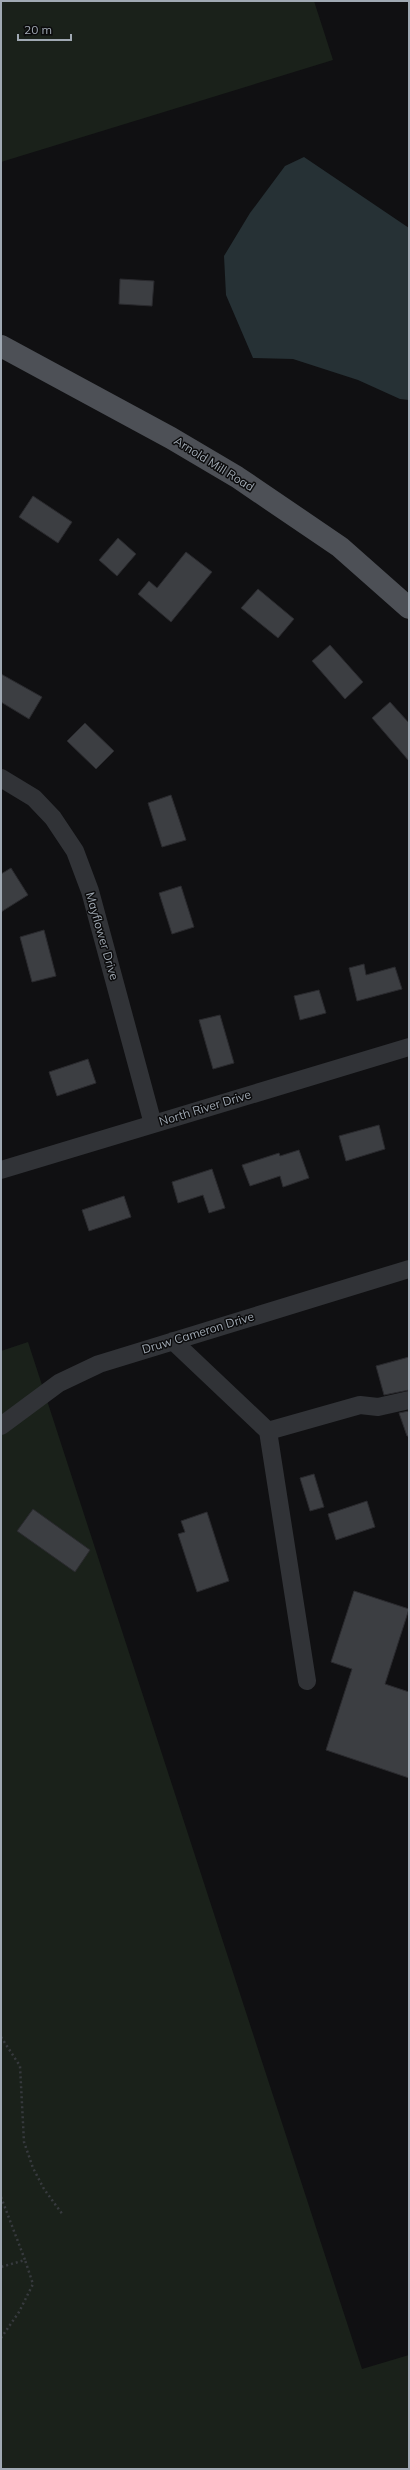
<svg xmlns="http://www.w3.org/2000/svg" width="410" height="2470" viewBox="0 0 410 2470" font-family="Mulish,sans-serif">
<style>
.green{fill:#1a211a}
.water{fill:#263135}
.building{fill:#3c3e42;stroke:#2a2a2e}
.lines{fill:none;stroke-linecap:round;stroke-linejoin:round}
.path{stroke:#373a3e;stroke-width:2.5;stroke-dasharray:2 3;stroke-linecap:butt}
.minor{stroke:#313337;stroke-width:18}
.major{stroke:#4d5056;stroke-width:22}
.labels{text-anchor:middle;stroke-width:3;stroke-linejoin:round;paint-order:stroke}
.street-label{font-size:12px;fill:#a0a9b3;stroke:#0b0b0c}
</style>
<rect width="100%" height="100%" fill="#101012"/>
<path class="green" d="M 1,1 L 314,1 L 333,60 L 1,162 Z
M 28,1342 L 362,2369 L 409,2355 L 409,2469 L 1,2469 L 1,1351 Z"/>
<path class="water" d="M 304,157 L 409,228 L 409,400 L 400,399 L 358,380 L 293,359 L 253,358 L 226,295 L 224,256 L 250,213 L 285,166 Z"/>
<path class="building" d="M 120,279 L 154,281 L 152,306 L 119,304 Z
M 33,496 L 72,522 L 58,543 L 19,517 Z
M 118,538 L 136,554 L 117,576 L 99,560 Z
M 186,552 L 212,572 L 171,622 L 138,594 L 149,581 L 157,588 Z
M 258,589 L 294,619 L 278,638 L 241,608 Z
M 330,645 L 363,682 L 345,699 L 312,661 Z
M 1,674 L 42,697 L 29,719 L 1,702 Z
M 390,702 L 409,723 L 409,761 L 372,718 Z
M 85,723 L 114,751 L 96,769 L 67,741 Z
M 171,795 L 186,840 L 162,847 L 148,803 Z
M 11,868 L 28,895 L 1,912 L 1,874 Z
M 181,886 L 194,927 L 172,934 L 159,893 Z
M 44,930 L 56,976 L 32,982 L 20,937 Z
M 364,964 L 366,975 L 395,967 L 402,989 L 357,1001 L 349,968 Z
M 319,990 L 326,1013 L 300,1020 L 294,996 Z
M 220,1015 L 234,1063 L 213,1069 L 199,1020 Z
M 88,1059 L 96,1083 L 57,1096 L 49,1072 Z
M 379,1125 L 385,1149 L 346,1161 L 339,1136 Z
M 299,1150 L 309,1178 L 283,1187 L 280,1176 L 250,1186 L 242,1165 L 279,1153 L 280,1156 Z
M 212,1169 L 225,1208 L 209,1213 L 203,1195 L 178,1203 L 172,1182 Z
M 124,1196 L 131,1217 L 89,1231 L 82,1210 Z
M 409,1357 L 409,1390 L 384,1395 L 376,1366 Z
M 409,1411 L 409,1436 L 407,1436 L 399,1413 Z
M 314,1474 L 324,1507 L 310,1511 L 300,1478 Z
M 367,1501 L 375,1527 L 336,1540 L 328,1514 Z
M 33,1509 L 90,1550 L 75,1572 L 17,1531 Z
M 207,1512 L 229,1581 L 197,1592 L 178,1534 L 185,1532 L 181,1521 Z
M 354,1591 L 409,1609 L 385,1684 L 409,1692 L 409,1778 L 326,1750 L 352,1669 L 331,1662 Z"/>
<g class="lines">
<path class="path" d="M 1,2037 L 20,2066 L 24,2142 L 33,2168 L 44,2189 L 63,2215
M 1,2197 L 25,2260 L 1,2267
M 1,2338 L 19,2312 L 33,2284 L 25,2260"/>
<path class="minor" d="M 1,778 L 34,798 L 53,818 L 75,851 L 90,891 L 153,1124
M 1,1170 L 409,1047
M 173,1341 L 268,1431 L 360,1405 L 378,1407 L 409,1400
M 1,1426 L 59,1383 L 99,1364 L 409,1269
M 268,1431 L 307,1681"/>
<path class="major" d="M 1,346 L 171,438 L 237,477 L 340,547 L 409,608"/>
</g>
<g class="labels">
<g class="street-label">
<text transform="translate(214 464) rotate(32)" y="4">Arnold Mill Road</text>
<text transform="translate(102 936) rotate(74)" y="4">Mayflower Drive</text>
<text transform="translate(205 1108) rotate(-17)" y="4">North River Drive</text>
<text transform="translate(198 1333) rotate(-17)" y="4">Druw Cameron Drive</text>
</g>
</g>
<rect width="410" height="2470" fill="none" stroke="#a0a9b3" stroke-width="4"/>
<path d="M18 34v6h53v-6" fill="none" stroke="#a0a9b3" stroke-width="2"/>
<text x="24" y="34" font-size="12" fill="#a0a9b3" stroke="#0b0b0c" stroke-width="3" paint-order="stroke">20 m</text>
</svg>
